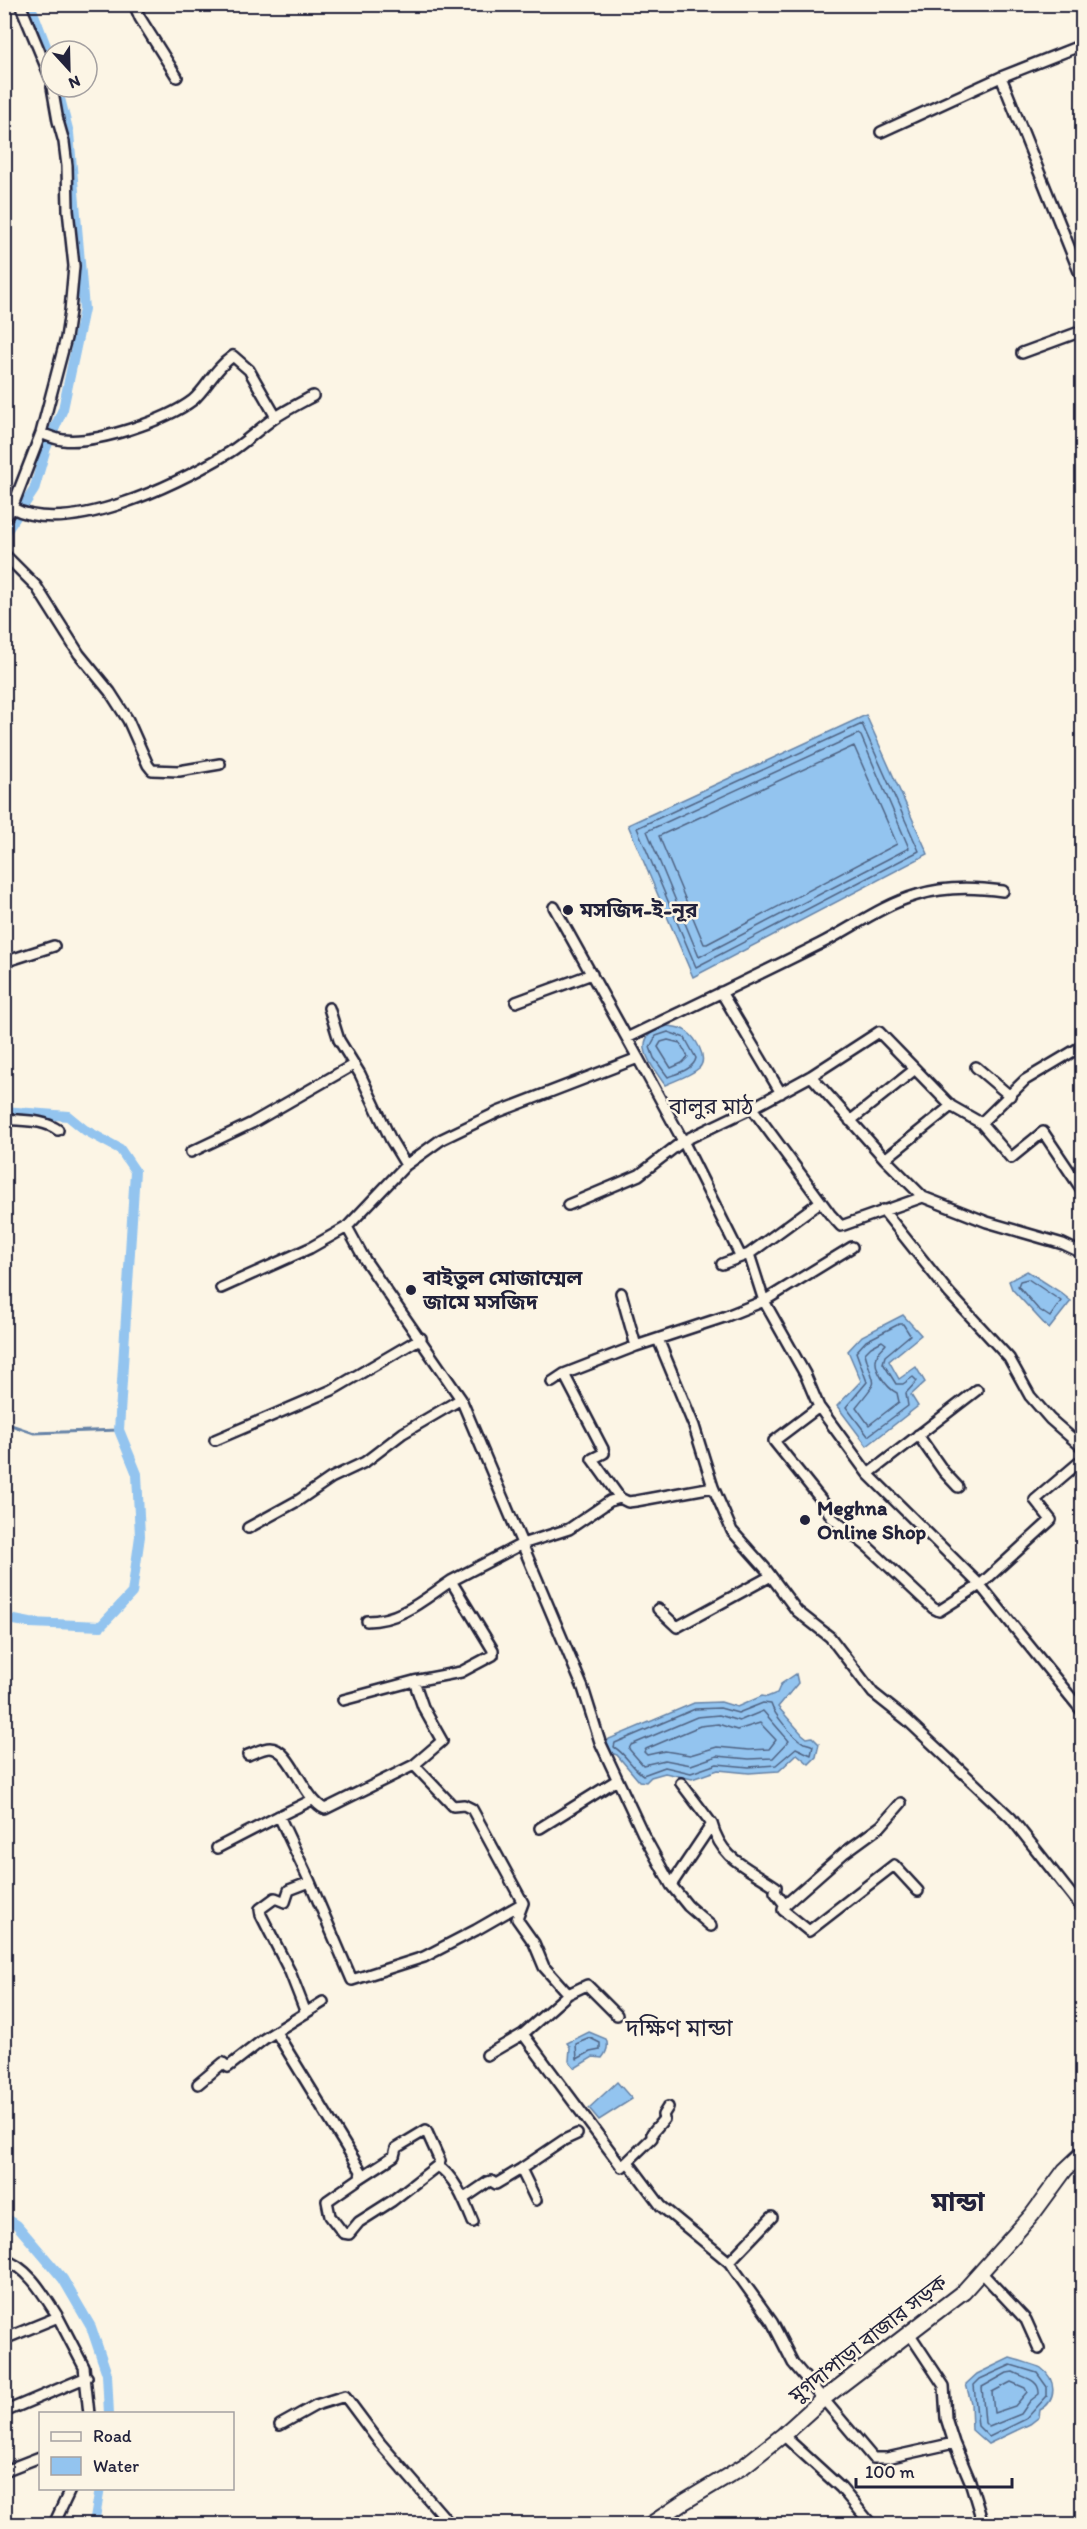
<svg xmlns="http://www.w3.org/2000/svg" width="1087" height="2529" viewBox="0 0 1087 2529" font-family="Itim,'Noto Sans Bengali',sans-serif">
<style>
.water{fill:#93c4ef;stroke:#6683a7;stroke-width:1.5}
.lines{fill:none;stroke-linecap:round;stroke-linejoin:round}
.shore{stroke:#4f6383;stroke-width:1.5}
.stream{stroke:#6683a7;stroke-width:3}
.canal{stroke:#93c4ef;stroke-width:10}
.street-casing{stroke:#22223b;stroke-width:14}
.secondary-casing{stroke:#22223b;stroke-width:18}
.street{stroke:#fcf5e5;stroke-width:9}
.secondary{stroke:#fcf5e5;stroke-width:14}
.poi-dot{fill:#22223b;stroke:#fcf5e5;stroke-width:2}
.labels{text-anchor:middle;stroke-width:5;stroke-linejoin:round;paint-order:stroke}
.poi-label{font-size:21px;font-weight:bold;fill:#22223b;stroke:#fcf5e5;text-anchor:start}
.street-label{font-size:21px;fill:#22223b;stroke:#fcf5e5}
.neighbourhood-label{font-size:22px;fill:#22223b;stroke:#fcf5e5}
.quarter-label{font-size:24px;fill:#22223b;stroke:#fcf5e5}
.district-label{font-size:27px;font-weight:bold;fill:#22223b;stroke:#fcf5e5}
</style>
<rect width="100%" height="100%" fill="#fcf5e5"/>
<filter id="ink" filterUnits="userSpaceOnUse"><feTurbulence type="fractalNoise" baseFrequency=".0167" numOctaves="2"/><feDisplacementMap in="SourceGraphic" scale="12" xChannelSelector="R" yChannelSelector="G"/><feConvolveMatrix kernelMatrix="1 2 1 2 8 2 1 2 1" color-interpolation-filters="sRGB"/></filter>
<g filter="url(#ink)">
<path class="water" d="M 866,715 L 928,854 L 693,977 L 628,825 Z
M 668,1026 C 674,1027 680,1027 686,1031 C 695,1037 709,1058 699,1068 C 690,1076 676,1080 665,1085 C 650,1064 627,1035 668,1026 Z
M 1027,1271 L 1060,1292 L 1071,1301 L 1049,1329 L 1012,1289 L 1009,1281 Z
M 903,1315 L 921,1335 L 889,1361 L 899,1379 L 916,1367 L 925,1382 L 911,1395 L 918,1406 L 867,1446 L 837,1406 L 861,1381 L 848,1351 L 862,1336 Z
M 796,1674 L 798,1683 L 778,1707 L 802,1734 L 807,1738 L 812,1737 L 819,1744 L 816,1757 L 809,1764 L 797,1754 L 779,1771 L 749,1773 L 718,1770 L 692,1779 L 665,1773 L 651,1777 L 646,1782 L 639,1781 L 617,1755 L 608,1752 L 604,1745 L 609,1739 L 694,1703 L 721,1702 L 737,1707 L 762,1696 L 767,1697 L 777,1693 L 781,1684 Z
M 589,2032 L 606,2039 C 609,2046 607,2052 602,2058 L 593,2057 L 575,2068 L 569,2061 L 570,2047 L 567,2043 Z
M 617,2082 L 632,2099 L 599,2120 L 589,2108 Z
M 1010,2358 C 1014,2359 1038,2366 1041,2368 C 1057,2380 1057,2401 1040,2410 L 1039,2417 L 1030,2424 L 988,2444 L 972,2430 L 971,2403 L 966,2384 L 977,2374 Z"/>
<g class="lines">
<path class="shore" d="M 862,724 L 919,851 L 696,967 L 637,828 Z
M 858,734 L 861,736 L 909,848 L 699,957 L 647,831 Z
M 854,746 L 897,844 L 707,944 L 704,944 L 659,836 Z
M 668,1032 L 685,1038 L 696,1058 C 694,1069 678,1073 668,1077 L 654,1058 L 650,1047 L 656,1036 Z
M 668,1040 L 680,1043 L 688,1057 L 682,1063 L 671,1068 L 658,1047 L 661,1042 Z
M 1028,1279 L 1061,1301 L 1050,1317 L 1038,1309 L 1018,1286 L 1020,1281 Z
M 899,1324 L 903,1324 L 910,1335 L 885,1356 L 883,1363 L 896,1384 L 903,1384 L 913,1377 L 917,1381 L 906,1393 L 908,1406 L 868,1436 L 846,1407 L 867,1382 L 856,1352 L 866,1341 Z
M 882,1341 L 886,1344 C 883,1348 878,1351 877,1356 C 872,1369 887,1388 897,1393 L 899,1402 L 869,1425 L 856,1407 C 882,1374 874,1391 865,1353 L 871,1347 Z
M 763,1703 L 771,1704 C 774,1714 793,1738 804,1743 C 807,1744 810,1744 813,1746 L 811,1755 L 796,1748 L 776,1765 L 749,1767 L 717,1764 L 691,1773 L 665,1767 L 643,1775 C 632,1768 626,1754 614,1747 L 615,1743 L 695,1709 L 720,1708 L 738,1713 Z
M 763,1711 L 789,1741 L 773,1758 L 749,1759 L 717,1756 L 691,1765 L 665,1760 L 643,1765 L 629,1749 L 631,1745 L 697,1717 L 719,1715 L 739,1721 Z
M 760,1723 L 776,1740 L 769,1749 L 749,1750 L 717,1747 L 690,1755 L 665,1751 L 647,1755 L 644,1752 L 646,1749 L 700,1726 L 718,1724 L 737,1730 Z
M 590,2038 L 600,2043 L 600,2050 L 590,2052 L 577,2059 L 576,2044 Z
M 1011,2365 L 1037,2373 L 1047,2387 L 1047,2396 L 1026,2419 L 989,2437 L 978,2426 L 974,2385 L 980,2379 Z
M 1013,2372 C 1024,2378 1040,2379 1039,2394 L 1030,2401 L 1021,2414 L 989,2427 L 985,2423 L 982,2387 L 1007,2373 Z
M 1011,2382 L 1025,2388 L 1027,2392 L 1015,2406 L 994,2413 L 992,2392 Z"/>
<path class="stream" d="M 4,1425 L 8,1424 L 34,1433 L 119,1430"/>
<path class="canal" d="M 30,4 L 51,59
M 4,535 L 34,490 L 46,448 L 63,409 L 84,309 L 69,133 L 57,87
M 4,1111 L 68,1116 L 85,1130 L 120,1149 L 135,1171 L 119,1430 L 137,1474 L 140,1536 L 132,1593 L 101,1626 L 30,1623 L 4,1618
M 4,2217 L 17,2225 L 63,2279 L 91,2327 L 107,2374 L 109,2414
M 94,2524 L 100,2488"/>
<defs>
<path id="street" d="M 20,4 L 51,79
M 134,4 L 140,18 L 177,77
M 1001,77 L 1082,279
M 881,132 L 1001,77 L 1082,45
M 1022,353 L 1082,331
M 41,433 C 48,436 55,439 63,440 C 96,444 167,420 193,400 C 208,387 213,370 233,356 L 249,370 L 276,417
M 12,508 C 70,538 179,483 230,452 C 245,442 259,429 273,419 C 286,410 300,403 313,396
M 4,521 L 12,508 L 41,433 L 66,338 L 70,311 L 74,266 L 68,210 L 67,166 L 64,142 L 58,121 L 52,87
M 4,554 L 36,586 L 79,654 L 110,692 L 128,720 L 148,765 L 152,770 L 179,771 L 220,764
M 554,907 L 638,1058
M 4,962 L 54,946
M 721,992 L 781,1093
M 516,1002 L 592,974
M 329,1008 L 339,1040 L 360,1074 L 391,1140 L 406,1165
M 627,1038 C 691,1007 756,976 820,944 C 852,928 882,905 917,895 C 945,886 975,887 1003,891
M 976,1067 L 1010,1096
M 811,1076 L 885,1159
M 752,1108 L 811,1076 L 879,1032 L 951,1106
M 4,1119 C 23,1121 43,1119 58,1130
M 850,1121 L 914,1070
M 981,1123 L 1011,1158 L 1043,1132 L 1082,1190
M 191,1152 L 252,1123 L 353,1065
M 923,1197 L 885,1159 L 951,1106 L 981,1123 L 1025,1080 L 1082,1046
M 568,1205 L 639,1175 L 683,1141 L 741,1257
M 883,1210 L 949,1293 L 1009,1358 L 1030,1396 L 1050,1419 L 1082,1447
M 749,1254 L 764,1301 L 805,1374 L 819,1407 L 868,1474 L 980,1585 L 1082,1711
M 722,1264 L 749,1254 L 820,1202
M 221,1288 L 310,1248 L 347,1227
M 621,1293 L 636,1346
M 658,1339 L 694,1426 L 713,1487
M 564,1374 L 603,1449 L 604,1453 L 592,1459 L 620,1498 L 610,1501 L 569,1529 L 522,1544 L 451,1581 L 493,1650 L 493,1655 L 461,1672 L 414,1681 L 423,1707 L 442,1741 L 414,1765 L 453,1806 L 464,1805 L 472,1809 L 523,1903 L 517,1919 L 534,1943 L 544,1967 L 568,1994 L 523,2034 L 622,2167 L 652,2138 L 652,2133 L 664,2119 L 663,2115 L 668,2107
M 552,1382 L 564,1374 L 636,1346 L 724,1317 L 764,1301 L 852,1247
M 819,1407 L 774,1441 L 823,1502 L 832,1518 L 868,1547 L 933,1608 L 939,1611 L 980,1585 L 1051,1520 L 1035,1500 L 1082,1460
M 918,1435 L 944,1472 L 958,1487
M 215,1440 L 332,1390 L 421,1338
M 868,1474 L 977,1390
M 620,1498 L 628,1502 L 636,1501 L 713,1487 L 732,1531 L 765,1568 L 797,1611 L 830,1637 L 873,1693 L 907,1720 L 1011,1818 L 1082,1908
M 248,1528 L 299,1500 L 331,1478 L 365,1462 L 403,1433 L 461,1399
M 658,1609 L 677,1627 L 771,1576
M 367,1621 C 401,1621 424,1599 451,1581
M 343,1700 L 414,1681
M 248,1755 C 254,1753 263,1748 270,1748 C 291,1748 303,1799 325,1809 L 414,1765
M 681,1783 L 712,1824 L 671,1885 L 643,1834 L 600,1742 L 583,1688 L 461,1399 L 365,1260 L 347,1227 L 406,1165 L 442,1139 L 498,1112 L 638,1058 L 683,1141 L 752,1108 L 830,1214 L 841,1226 L 923,1197 L 987,1222 L 1063,1244 L 1082,1253
M 279,1816 L 312,1800
M 712,1824 C 722,1861 748,1867 776,1887 L 775,1892 L 785,1905 L 844,1853 L 881,1826 L 901,1803
M 540,1828 L 617,1780
M 217,1848 L 279,1816 L 310,1882
M 671,1885 L 688,1906 L 711,1926
M 784,1905 L 783,1910 L 809,1931 L 894,1865 L 918,1891
M 568,1994 L 587,1985 L 617,2015
M 306,2013 L 290,1972 L 261,1915 L 260,1909 L 275,1898 L 285,1902 L 289,1890 L 310,1882 L 352,1980 L 424,1957 L 476,1930 L 523,1903
M 276,2032 L 361,2171 L 360,2178 L 327,2201 L 330,2216 L 343,2233 L 349,2234 L 359,2222 L 392,2201 L 437,2166 C 454,2174 466,2205 473,2222
M 487,2055 L 523,2034
M 198,2084 L 223,2063 L 228,2067 L 264,2039 L 323,2002
M 628,2162 L 661,2206 L 729,2262 L 772,2322 L 793,2363 L 873,2458 L 887,2458 L 954,2443
M 521,2169 L 564,2140 L 577,2134
M 360,2178 L 394,2156 L 396,2148 L 426,2130 L 440,2161 L 437,2166
M 463,2199 L 488,2182 L 491,2181 L 496,2184 L 521,2169 L 536,2200
M 4,2260 C 29,2267 45,2297 58,2317
M 729,2262 L 772,2217
M 981,2272 L 1026,2320 L 1039,2349
M 909,2333 L 944,2386 L 946,2418 L 954,2443 L 970,2481 L 983,2524
M 4,2339 L 58,2317 L 84,2367 L 89,2414
M 4,2412 L 87,2377
M 280,2425 L 316,2405 L 345,2396 L 380,2443 L 450,2524
M 783,2435 L 841,2488 L 871,2524
M 4,2471 L 40,2457
M 54,2524 L 71,2488"/>
<path id="secondary" d="M 651,2524 L 684,2502 L 744,2466 L 783,2435 L 823,2399 L 964,2291 L 1032,2215 L 1065,2170 L 1082,2154"/>
</defs>
<use href="#street" class="street-casing"/>
<use href="#secondary" class="secondary-casing"/>
<use href="#street" class="street"/>
<use href="#secondary" class="secondary"/>
</g>
</g>
<g class="poi-dot">
<circle cx="568" cy="910" r="6"/>
<circle cx="411" cy="1290" r="6"/>
<circle cx="805" cy="1520" r="6"/>
</g>
<g class="labels">
<g class="poi-label">
<text x="580" y="917">মসজিদ-ই-নূর</text>
<text x="423" y="1285">বাইতুল মোজাম্মেল<tspan x="423" dy="24">জামে মসজিদ</tspan></text>
<text x="817" y="1515">Meghna<tspan x="817" dy="24">Online Shop</tspan></text>
</g>
<g class="street-label">
<text transform="translate(868 2339) rotate(-38)" y="7">মুগদাপাড়া বাজার সড়ক</text>
</g>
<g class="neighbourhood-label">
<text x="711" y="1114">বালুর মাঠ</text>
</g>
<g class="quarter-label">
<text x="679" y="2036">দক্ষিণ মান্ডা</text>
</g>
<g class="district-label">
<text x="958" y="2211">মান্ডা</text>
</g>
</g>
<rect width="1087" height="2529" fill="none" stroke="#fcf5e5" stroke-width="24"/>
<rect x="12" y="12" width="1063" height="2505" fill="none" stroke="#22223b" stroke-width="2" filter="url(#ink)"/>
<rect x="39" y="2412" width="195" height="78" fill="#fcf5e5" stroke="#a5a1a1" stroke-width="1.5"/>
<rect x="51" y="2432" width="30" height="9" fill="#fcf5e5" stroke="#a5a1a1" stroke-width="1.5"/>
<text x="93" y="2442" font-size="18" fill="#22223b">Road</text>
<rect x="51" y="2457" width="30" height="18" fill="#93c4ef" stroke="#a5a1a1" stroke-width="1.5"/>
<text x="93" y="2472" font-size="18" fill="#22223b">Water</text>
<g transform="translate(69 69) rotate(158)"><circle r="28" fill="#fcf5e5" stroke="#a5a1a1" stroke-width="1.5"/>
<path d="M0-4.5L10 22L0 15L-10 22Z" fill="#22223b"/>
<text y="-9" font-size="16" font-weight="bold" text-anchor="middle" fill="#22223b">N</text>
</g>
<path d="M856 2478v9h156v-9" fill="none" stroke="#22223b" stroke-width="3"/>
<text x="865" y="2478" font-size="18" fill="#22223b" stroke="#fcf5e5" stroke-width="4.5" paint-order="stroke">100 m</text>
</svg>
